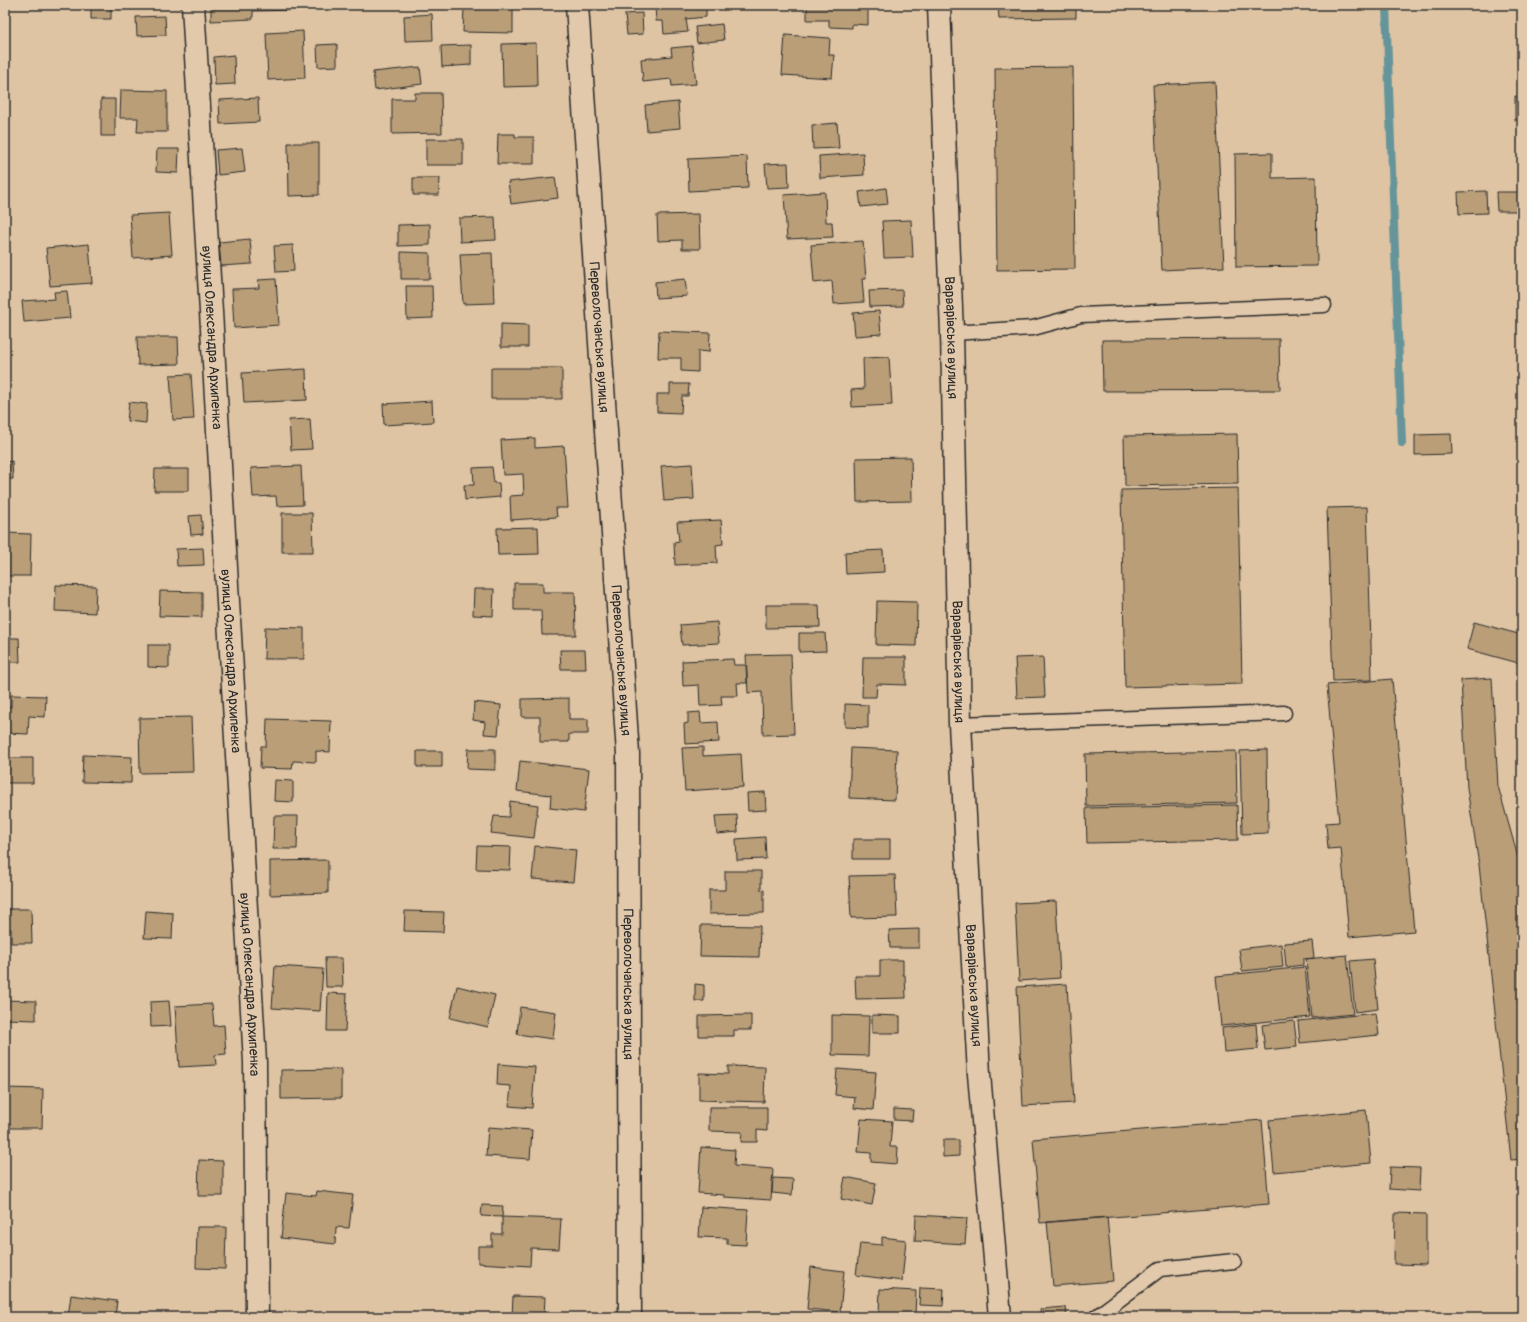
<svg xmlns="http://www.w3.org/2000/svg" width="1527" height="1322" viewBox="0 0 1527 1322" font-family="Pangolin,sans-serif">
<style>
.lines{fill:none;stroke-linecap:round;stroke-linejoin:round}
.stream{stroke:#65959b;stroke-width:8}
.building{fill:#b99e78;stroke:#2b2b2b}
.lane-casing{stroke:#2b2b2b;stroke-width:17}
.street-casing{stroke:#2b2b2b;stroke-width:25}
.lane{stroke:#e2c9ab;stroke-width:14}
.street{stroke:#e2c9ab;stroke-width:22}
.labels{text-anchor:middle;stroke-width:3;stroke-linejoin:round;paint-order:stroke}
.street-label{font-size:14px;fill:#2b2b2b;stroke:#e2c9ab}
</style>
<rect width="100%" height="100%" fill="#dec4a3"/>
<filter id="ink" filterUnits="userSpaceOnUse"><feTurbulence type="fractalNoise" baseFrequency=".025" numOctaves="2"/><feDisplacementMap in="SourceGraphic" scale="8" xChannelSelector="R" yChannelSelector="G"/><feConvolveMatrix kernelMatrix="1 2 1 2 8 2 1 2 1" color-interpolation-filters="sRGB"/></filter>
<g filter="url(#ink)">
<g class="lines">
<path class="stream" d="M 1386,5 L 1402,443"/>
</g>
<path class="building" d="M 91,5 L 111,5 L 111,19 L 91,19 Z
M 211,5 L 299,5 L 299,10 L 253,11 L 253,19 L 211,21 Z
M 480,5 L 513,5 L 513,33 L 463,32 L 464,7 L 480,7 Z
M 637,5 L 706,5 L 706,17 L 686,19 L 688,32 L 664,34 L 663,21 L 656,21 L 655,6 L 637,7 Z
M 807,5 L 868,5 L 868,25 L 852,24 L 852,28 L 829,27 L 829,20 L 807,20 Z
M 998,5 L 1076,5 L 1076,18 L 999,19 Z
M 642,13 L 643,34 L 627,35 L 625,14 Z
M 432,14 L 433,40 L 405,41 L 404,16 Z
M 165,16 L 166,35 L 137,36 L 136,17 Z
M 722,24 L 724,40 L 697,43 L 695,27 Z
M 303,31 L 305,78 L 268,80 L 266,33 Z
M 785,35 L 830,38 L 829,55 L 834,55 L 832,78 L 782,75 Z
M 536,43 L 537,86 L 503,87 L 502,44 Z
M 337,44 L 337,66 L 318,67 L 317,45 Z
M 471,45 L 471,65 L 442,67 L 441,46 Z
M 692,46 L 696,84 L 672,86 L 671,79 L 643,82 L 641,59 L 672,56 L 671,48 Z
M 234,55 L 235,84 L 215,85 L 214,57 Z
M 420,67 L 422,84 L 375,90 L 373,72 Z
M 1073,67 L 1075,269 L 997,270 L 995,68 Z
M 1215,82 L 1224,267 L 1162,270 L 1153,85 Z
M 121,90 L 167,91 L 167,132 L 137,132 L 138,118 L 120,118 Z
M 415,93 L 441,93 L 442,133 L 392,134 L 392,99 L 415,99 Z
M 1515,96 L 1522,97 L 1522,120 L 1515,120 Z
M 258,98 L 259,122 L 220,124 L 219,100 Z
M 101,99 L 115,99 L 115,136 L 101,136 Z
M 678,102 L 680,128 L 647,131 L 645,105 Z
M 837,123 L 839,148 L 813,149 L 812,125 Z
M 498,134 L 515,134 L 515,137 L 534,137 L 534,164 L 497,164 Z
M 426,139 L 463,139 L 463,165 L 426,165 Z
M 288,143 L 319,143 L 319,195 L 289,196 Z
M 242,148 L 245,172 L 218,175 L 216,150 Z
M 157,149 L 179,149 L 178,173 L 156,172 Z
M 863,153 L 864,175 L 820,178 L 819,156 Z
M 1272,153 L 1272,178 L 1316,177 L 1317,266 L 1236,267 L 1235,154 Z
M 747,156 L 748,188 L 689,191 L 688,159 Z
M 788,163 L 789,187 L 767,188 L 765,164 Z
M 555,177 L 558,198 L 511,204 L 508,182 Z
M 413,178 L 440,178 L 439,195 L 413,195 Z
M 886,188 L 888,204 L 861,207 L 859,192 Z
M 1486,191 L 1487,213 L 1459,214 L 1458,192 Z
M 825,192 L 826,222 L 832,222 L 833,237 L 787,239 L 784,195 Z
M 1496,192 L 1522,192 L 1522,211 L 1497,211 Z
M 169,213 L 172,255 L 133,258 L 130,215 Z
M 699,214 L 700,249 L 682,249 L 682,240 L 658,241 L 657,215 Z
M 495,217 L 496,240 L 460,242 L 459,218 Z
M 911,220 L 913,257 L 884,258 L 882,221 Z
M 430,224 L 430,245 L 398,246 L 398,225 Z
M 250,239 L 252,264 L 221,266 L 219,242 Z
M 863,241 L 866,279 L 862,279 L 864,302 L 834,304 L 832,281 L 814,283 L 811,245 Z
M 89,244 L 92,283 L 50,286 L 46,248 Z
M 293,245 L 294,271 L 276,272 L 274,246 Z
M 401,252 L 430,253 L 430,279 L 401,279 Z
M 492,253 L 494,303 L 463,304 L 460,254 Z
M 276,279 L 279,325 L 234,328 L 232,289 L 259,288 L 258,280 Z
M 685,279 L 687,296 L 656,298 L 655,282 Z
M 406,286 L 432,286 L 433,318 L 407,319 Z
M 902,290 L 903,306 L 870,307 L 869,291 Z
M 67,291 L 70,318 L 24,322 L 22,301 L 55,299 L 54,292 Z
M 879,311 L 881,334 L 855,336 L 853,313 Z
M 501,324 L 528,325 L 528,347 L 501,347 Z
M 659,331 L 710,333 L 709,352 L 698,351 L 698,372 L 681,371 L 681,358 L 658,358 Z
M 137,337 L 178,337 L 179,364 L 138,365 Z
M 1279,339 L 1280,390 L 1103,391 L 1102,340 Z
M 889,357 L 892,405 L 852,407 L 851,390 L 864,389 L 863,358 Z
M 491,368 L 562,368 L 562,399 L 491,399 Z
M 306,369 L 307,400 L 244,403 L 242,373 Z
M 191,374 L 194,419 L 173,420 L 170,375 Z
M 670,384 L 689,384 L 688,396 L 682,396 L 681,413 L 657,412 L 657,394 L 670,394 Z
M 432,401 L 433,422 L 384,425 L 383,404 Z
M 129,402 L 147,404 L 146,423 L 127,421 Z
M 310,419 L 312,449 L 291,450 L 289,420 Z
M 1237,434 L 1238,484 L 1125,486 L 1124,436 Z
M 1451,434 L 1452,454 L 1415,455 L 1415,435 Z
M 535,438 L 535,448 L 564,446 L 568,508 L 556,508 L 557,517 L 511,520 L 510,496 L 524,495 L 523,474 L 503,475 L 501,440 Z
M 911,457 L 912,501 L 857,502 L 856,458 Z
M 12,461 L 13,479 L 5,479 L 5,462 Z
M 692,464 L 694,499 L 664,501 L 661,466 Z
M 301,466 L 303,505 L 277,506 L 276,496 L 253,497 L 251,468 Z
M 492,467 L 494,483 L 499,483 L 500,497 L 465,500 L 464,485 L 474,485 L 473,468 Z
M 155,469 L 189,469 L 189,491 L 154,491 Z
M 1238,488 L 1242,684 L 1125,687 L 1121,490 Z
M 1367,507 L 1372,680 L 1333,681 L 1327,508 Z
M 282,513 L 312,513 L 313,552 L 282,552 Z
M 201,515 L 203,534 L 191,535 L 189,516 Z
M 721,520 L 723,544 L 716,545 L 717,563 L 675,565 L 674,542 L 679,541 L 677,522 Z
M 538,527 L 539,554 L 498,555 L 497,528 Z
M 5,533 L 31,534 L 30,576 L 5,576 Z
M 203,548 L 204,565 L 177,566 L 176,549 Z
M 883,550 L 884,572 L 846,574 L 845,552 Z
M 514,583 L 543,583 L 543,592 L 575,592 L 576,635 L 542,635 L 541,610 L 514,610 Z
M 56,585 L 96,586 L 95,613 L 55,611 Z
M 474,589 L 494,589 L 493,616 L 473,615 Z
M 160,591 L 202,592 L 202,617 L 159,616 Z
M 877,601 L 917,602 L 916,646 L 876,645 Z
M 766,605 L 819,605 L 820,627 L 766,628 Z
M 717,622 L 719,643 L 682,645 L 680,625 Z
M 1474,622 L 1522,635 L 1522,664 L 1467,649 Z
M 265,627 L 304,628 L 304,659 L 264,659 Z
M 799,633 L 825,633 L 826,651 L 799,652 Z
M 5,638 L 19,638 L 20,662 L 5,662 Z
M 148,645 L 169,645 L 169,668 L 148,667 Z
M 560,650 L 585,650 L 586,669 L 561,669 Z
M 791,654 L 794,734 L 763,735 L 762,692 L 748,693 L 746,655 Z
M 863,657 L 906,657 L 906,685 L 877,684 L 876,697 L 862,697 Z
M 1043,657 L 1045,697 L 1017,698 L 1015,658 Z
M 733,659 L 734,665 L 746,665 L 747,683 L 737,683 L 738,696 L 721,696 L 722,705 L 700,706 L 699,685 L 683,686 L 682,661 Z
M 1492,678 L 1498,786 L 1519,861 L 1522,884 L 1522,1159 L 1511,1160 L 1479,865 L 1467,788 L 1461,680 Z
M 1392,679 L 1414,931 L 1349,937 L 1341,848 L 1328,849 L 1326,823 L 1339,822 L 1327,685 Z
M 11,695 L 46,696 L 45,717 L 29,716 L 28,734 L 5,733 L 5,706 L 11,707 Z
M 569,698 L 569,719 L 588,719 L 588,734 L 569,734 L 569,742 L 540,742 L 540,717 L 522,717 L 522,699 Z
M 1520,701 L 1522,701 L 1522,756 L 1521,750 Z
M 474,702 L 501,705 L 498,735 L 484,734 L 485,722 L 473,720 Z
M 845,704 L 868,705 L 868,728 L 845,727 Z
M 700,712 L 701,723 L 718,722 L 719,742 L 685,744 L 684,724 L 688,723 L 688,713 Z
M 191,717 L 193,772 L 140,773 L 139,718 Z
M 267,719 L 331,721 L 330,752 L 316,751 L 316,762 L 293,761 L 292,769 L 260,768 L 261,746 L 266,746 Z
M 703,747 L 703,756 L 741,754 L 743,787 L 685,791 L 682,748 Z
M 851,748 L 897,750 L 895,800 L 849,798 Z
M 468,749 L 495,749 L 495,770 L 467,769 Z
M 1267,750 L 1268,833 L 1242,834 L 1240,751 Z
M 417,751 L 442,751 L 442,767 L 417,767 Z
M 1236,751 L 1237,803 L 1086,806 L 1085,754 Z
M 83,755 L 132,757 L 131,783 L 82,782 Z
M 5,758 L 33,758 L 33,783 L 5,783 Z
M 520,761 L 589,769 L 584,812 L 550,808 L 551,795 L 517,791 Z
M 275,780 L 293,781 L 293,802 L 274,801 Z
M 5,791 L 7,791 L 7,813 L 5,813 Z
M 765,792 L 766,810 L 748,811 L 747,793 Z
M 510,801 L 538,805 L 534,838 L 491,833 L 494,816 L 509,817 Z
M 1237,805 L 1238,840 L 1087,843 L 1086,808 Z
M 737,815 L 738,832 L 717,834 L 715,816 Z
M 274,816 L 298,816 L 297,849 L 273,849 Z
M 5,820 L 6,851 L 5,851 Z
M 765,837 L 766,859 L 737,860 L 736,839 Z
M 853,839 L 890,839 L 890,859 L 853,859 Z
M 477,846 L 511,847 L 510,870 L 476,869 Z
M 535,846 L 576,850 L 573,882 L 532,879 Z
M 328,860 L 328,893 L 270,895 L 270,861 Z
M 725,871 L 761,871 L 761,890 L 764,890 L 764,913 L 709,914 L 709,890 L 725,890 Z
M 895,875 L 897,917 L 851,918 L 849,876 Z
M 1056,901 L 1060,978 L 1019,981 L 1015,903 Z
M 5,909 L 31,909 L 32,943 L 11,943 L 11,929 L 5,929 Z
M 146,911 L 173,913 L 172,939 L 144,938 Z
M 405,911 L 444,912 L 443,932 L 404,931 Z
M 701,925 L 760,926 L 759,957 L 700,956 Z
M 919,929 L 919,948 L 890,948 L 889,930 Z
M 1312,941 L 1314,958 L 1303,959 L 1303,965 L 1286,967 L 1284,943 Z
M 1281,944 L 1283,967 L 1242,971 L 1239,949 Z
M 1347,955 L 1353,1014 L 1312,1018 L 1306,959 Z
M 325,958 L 342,958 L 343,987 L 326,987 Z
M 1373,959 L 1378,1009 L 1355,1012 L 1350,961 Z
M 880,960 L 903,960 L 903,975 L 905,975 L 906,998 L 856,999 L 855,976 L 880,976 Z
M 275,966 L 323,969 L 320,1011 L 272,1008 Z
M 1305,967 L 1310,1017 L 1221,1026 L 1216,976 Z
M 695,984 L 704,985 L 704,1001 L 695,1001 Z
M 1067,984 L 1074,1103 L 1023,1106 L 1017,987 Z
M 457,986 L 495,995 L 488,1027 L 450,1018 Z
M 328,993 L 347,994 L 345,1031 L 327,1031 Z
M 5,1000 L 36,1001 L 36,1020 L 5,1019 Z
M 169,1001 L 171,1026 L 151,1027 L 150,1002 Z
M 212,1004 L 214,1026 L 224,1025 L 226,1054 L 215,1055 L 216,1065 L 179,1067 L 175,1006 Z
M 520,1007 L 556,1012 L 553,1039 L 517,1034 Z
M 1376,1013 L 1379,1035 L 1300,1043 L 1298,1021 Z
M 751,1015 L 751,1030 L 734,1030 L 734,1036 L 699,1036 L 699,1016 Z
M 832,1015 L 869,1016 L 868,1056 L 832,1055 Z
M 872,1015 L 900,1016 L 900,1033 L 872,1033 Z
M 1294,1021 L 1297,1047 L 1265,1050 L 1262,1025 Z
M 1256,1024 L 1258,1049 L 1224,1052 L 1222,1028 Z
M 498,1064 L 535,1067 L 532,1108 L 509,1106 L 511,1086 L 497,1085 Z
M 728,1066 L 765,1067 L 764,1102 L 699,1100 L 699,1073 L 728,1074 Z
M 341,1069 L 341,1098 L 281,1099 L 281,1070 Z
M 837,1069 L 876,1072 L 873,1110 L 854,1108 L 855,1097 L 835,1095 Z
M 5,1088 L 43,1089 L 42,1128 L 5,1128 Z
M 709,1107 L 767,1107 L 767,1131 L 757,1130 L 757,1142 L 741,1142 L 742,1132 L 709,1131 Z
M 894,1109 L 913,1110 L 912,1121 L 894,1120 Z
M 1366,1110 L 1371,1163 L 1274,1172 L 1269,1120 Z
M 861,1119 L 892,1121 L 890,1147 L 898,1147 L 897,1164 L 871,1162 L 871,1153 L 858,1152 Z
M 1262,1120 L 1269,1204 L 1040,1223 L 1033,1139 Z
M 488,1127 L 532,1130 L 530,1159 L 486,1156 Z
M 943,1140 L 959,1140 L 959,1156 L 943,1157 Z
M 701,1147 L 735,1150 L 734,1166 L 773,1169 L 771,1200 L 724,1197 L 724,1195 L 698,1193 Z
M 199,1160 L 223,1161 L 223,1196 L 198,1196 Z
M 1390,1167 L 1420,1168 L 1419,1191 L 1389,1189 Z
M 845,1177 L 876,1183 L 872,1205 L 841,1199 Z
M 773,1178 L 793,1179 L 792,1195 L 772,1193 Z
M 317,1191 L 353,1195 L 349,1228 L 336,1227 L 335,1244 L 281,1238 L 286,1193 L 316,1196 Z
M 482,1205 L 503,1206 L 502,1217 L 481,1216 Z
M 701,1207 L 748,1210 L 746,1245 L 727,1244 L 727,1238 L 699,1237 Z
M 1395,1213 L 1426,1214 L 1426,1265 L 1394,1264 Z
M 916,1215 L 967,1218 L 965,1244 L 915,1241 Z
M 502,1217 L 561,1219 L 559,1249 L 531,1248 L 530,1266 L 478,1263 L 478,1246 L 492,1246 L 492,1234 L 502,1234 Z
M 1107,1217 L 1113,1281 L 1053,1286 L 1047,1222 Z
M 197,1227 L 226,1227 L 225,1269 L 196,1268 Z
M 882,1237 L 906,1240 L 902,1281 L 856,1275 L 860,1243 L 882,1245 Z
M 811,1267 L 844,1271 L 840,1312 L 807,1309 Z
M 920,1288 L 944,1289 L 943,1306 L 919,1305 Z
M 880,1289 L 916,1291 L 915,1316 L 879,1314 Z
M 71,1295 L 117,1301 L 115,1317 L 68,1317 Z
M 513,1296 L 545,1297 L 544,1317 L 512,1317 Z
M 1066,1307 L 1067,1317 L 1041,1317 L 1040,1309 Z"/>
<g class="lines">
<defs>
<path id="lane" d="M 952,333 L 1033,328 L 1081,315 L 1324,305
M 960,724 L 1284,713
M 1096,1317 L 1160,1269 L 1234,1261"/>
<g id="street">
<path id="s1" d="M 193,5 L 255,1062 L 257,1317"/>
<path id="s2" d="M 577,5 L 628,754 L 630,1317"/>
<path id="s3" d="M 939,5 L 952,333 L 960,724 L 979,1074 L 1000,1317"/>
</g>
</defs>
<use href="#lane" class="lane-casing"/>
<use href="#street" class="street-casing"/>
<use href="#lane" class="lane"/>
<use href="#street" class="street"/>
</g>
</g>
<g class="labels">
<g class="street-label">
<text dy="5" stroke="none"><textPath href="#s1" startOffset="333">вулиця Олександра Архипенка</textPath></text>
<text dy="5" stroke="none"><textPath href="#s2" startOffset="333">Переволочанська вулиця</textPath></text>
<text dy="5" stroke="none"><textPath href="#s3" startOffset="333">Варварівська вулиця</textPath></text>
<text dy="5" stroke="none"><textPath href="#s2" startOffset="657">Переволочанська вулиця</textPath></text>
<text dy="5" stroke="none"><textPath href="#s1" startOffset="657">вулиця Олександра Архипенка</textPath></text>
<text dy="5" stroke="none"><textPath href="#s3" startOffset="657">Варварівська вулиця</textPath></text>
<text dy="5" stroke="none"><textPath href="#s1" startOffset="981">вулиця Олександра Архипенка</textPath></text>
<text dy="5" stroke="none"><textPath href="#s2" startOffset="981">Переволочанська вулиця</textPath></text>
<text dy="5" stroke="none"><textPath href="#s3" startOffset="981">Варварівська вулиця</textPath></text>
</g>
</g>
<rect width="1527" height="1322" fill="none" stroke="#e2c9ab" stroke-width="20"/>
<rect x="10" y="10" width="1507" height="1302" fill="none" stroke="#2b2b2b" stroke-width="1.5" filter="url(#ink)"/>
</svg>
